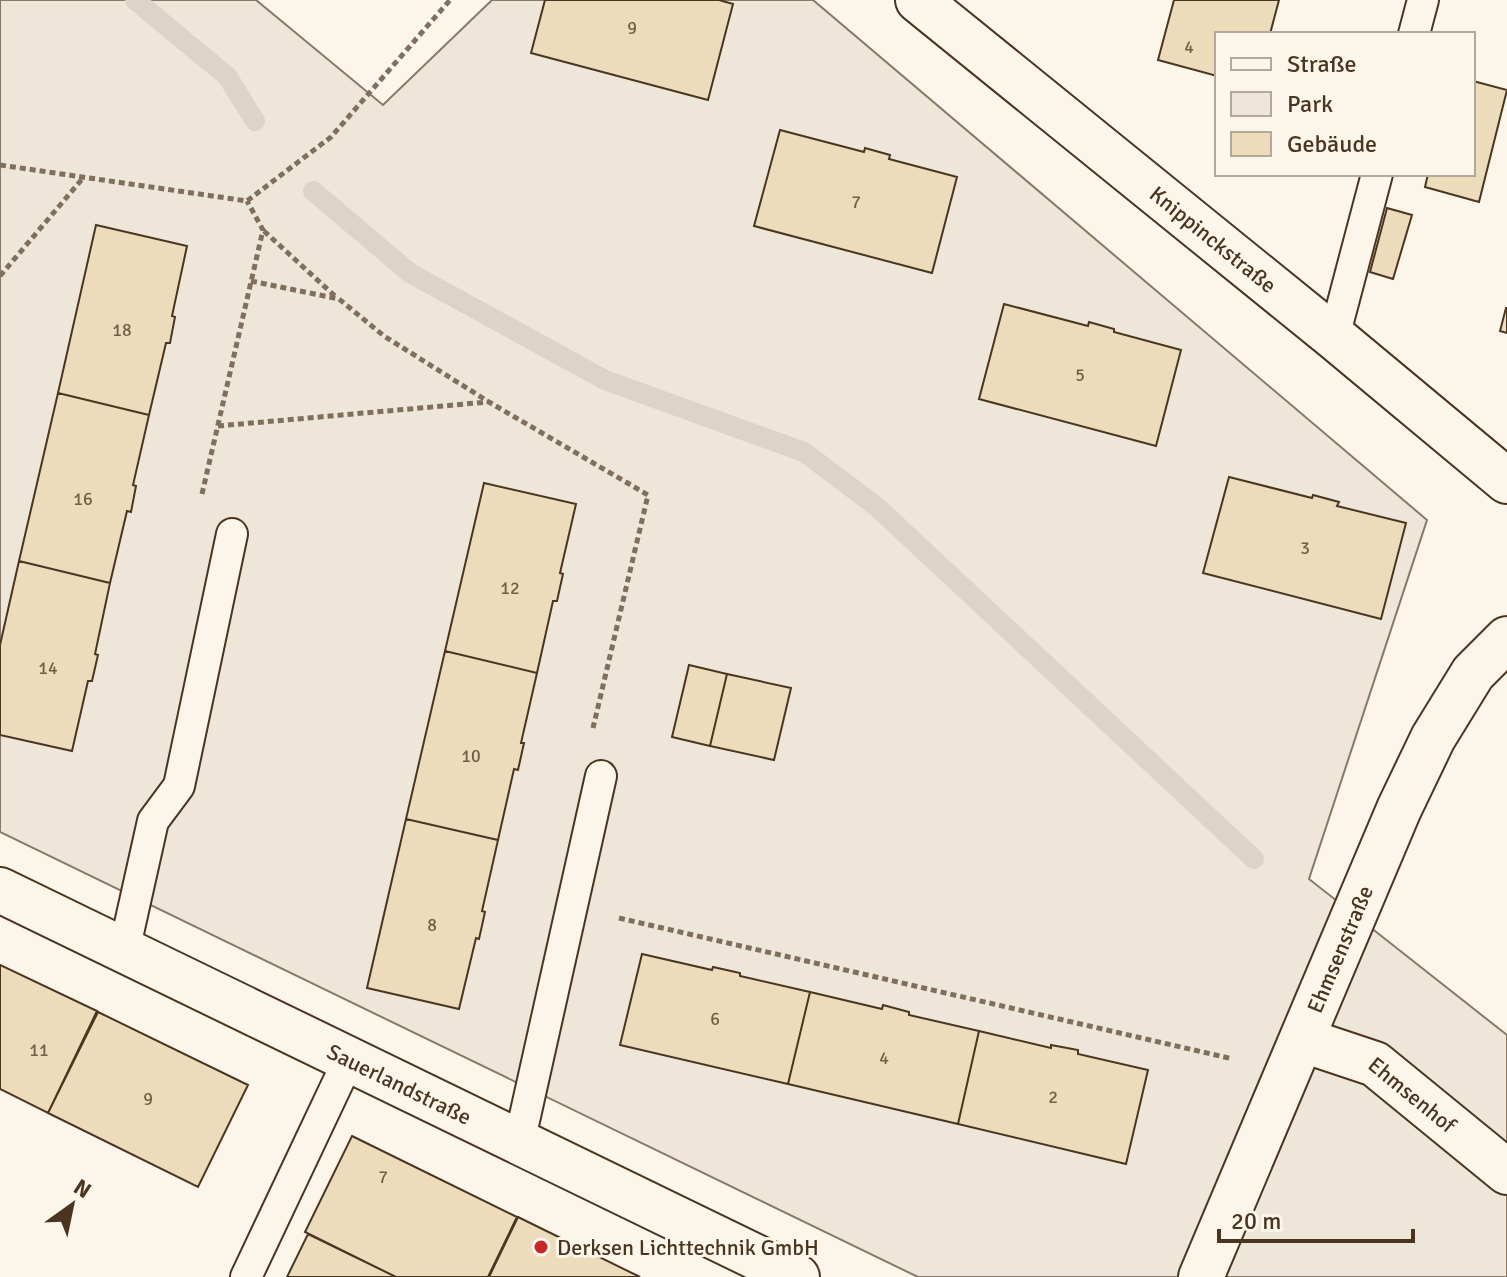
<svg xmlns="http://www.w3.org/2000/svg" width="1507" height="1277" viewBox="0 0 1507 1277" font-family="Signika,sans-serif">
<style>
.green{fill:#ede6d9;stroke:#887966;stroke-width:2}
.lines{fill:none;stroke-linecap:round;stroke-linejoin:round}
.stream{stroke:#dcd4c6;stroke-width:20}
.building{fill:#ecdcbc;stroke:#4a3520;stroke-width:2}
.service-casing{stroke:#4a3520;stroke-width:34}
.minor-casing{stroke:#4a3520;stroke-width:48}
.path{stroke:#7f6f5c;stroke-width:5;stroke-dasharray:6 4;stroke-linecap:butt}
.service{stroke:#fbf6e9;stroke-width:30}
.minor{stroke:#fbf6e9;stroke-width:44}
.poi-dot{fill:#c62828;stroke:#fbf6e9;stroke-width:3}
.labels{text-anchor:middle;stroke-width:6;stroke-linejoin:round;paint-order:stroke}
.number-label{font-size:18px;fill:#725f47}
.street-label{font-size:22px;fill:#4a3520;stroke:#fbf6e9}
.poi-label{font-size:22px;fill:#4a3520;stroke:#fbf6e9;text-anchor:start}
</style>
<rect width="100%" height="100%" fill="#fbf6e9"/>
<path class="green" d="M 0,0 L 256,0 L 383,105 L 492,0 L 813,0 L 1427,520 L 1309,879 L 1507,1035 L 1507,1277 L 918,1277 L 0,832 Z"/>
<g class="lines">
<path class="stream" d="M 135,0 L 227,76 L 255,121
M 313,191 L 410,273 L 605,380 L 804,452 L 877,507 L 1254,859"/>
</g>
<path class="building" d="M 545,0 L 719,0 L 733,4 L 708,100 L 531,53 Z
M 1174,0 L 1279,0 L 1270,34 L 1217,34 L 1217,76 L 1158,60 Z
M 1473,81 L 1507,90 L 1479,202 L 1425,187 L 1428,174 L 1473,174 Z
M 780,130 L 864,152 L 865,148 L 890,155 L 889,159 L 957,177 L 932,273 L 754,226 Z
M 1387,208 L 1412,215 L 1393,279 L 1370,272 Z
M 96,225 L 187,246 L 172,316 L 175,317 L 170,343 L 166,343 L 149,415 L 58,393 Z
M 1004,304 L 1088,326 L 1089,322 L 1114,329 L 1114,332 L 1181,350 L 1156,446 L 979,399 Z
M 1506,308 L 1507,308 L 1507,333 L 1500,331 Z
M 58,393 L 149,415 L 133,485 L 136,486 L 131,512 L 127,511 L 110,583 L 19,561 Z
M 1229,477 L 1312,498 L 1313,495 L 1339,502 L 1337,506 L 1406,523 L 1381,619 L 1203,573 Z
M 484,483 L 576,504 L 560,573 L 563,574 L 557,601 L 553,601 L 537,673 L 445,651 Z
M 19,561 L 110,583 L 95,654 L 98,655 L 92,681 L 88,681 L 72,751 L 0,735 L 0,645 Z
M 445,651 L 537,673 L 521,743 L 524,743 L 518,770 L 514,769 L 498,840 L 406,819 Z
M 689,665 L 727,674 L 710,746 L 672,737 Z
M 727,674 L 791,688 L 774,760 L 710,746 Z
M 406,819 L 498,840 L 482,911 L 485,912 L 479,939 L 476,938 L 459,1009 L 367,988 Z
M 642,954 L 712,970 L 713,967 L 740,973 L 740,976 L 810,992 L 788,1084 L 620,1045 Z
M 0,965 L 97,1011 L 48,1113 L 0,1089 Z
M 810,992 L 882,1009 L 883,1005 L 909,1012 L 909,1015 L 979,1031 L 958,1124 L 788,1084 Z
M 98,1012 L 248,1085 L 198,1187 L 48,1113 Z
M 979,1031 L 1051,1048 L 1051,1045 L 1078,1050 L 1078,1054 L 1148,1070 L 1126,1164 L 958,1124 Z
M 352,1136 L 517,1217 L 488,1277 L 396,1277 L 305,1232 Z
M 518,1217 L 640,1277 L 489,1277 Z
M 308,1234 L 396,1277 L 287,1277 Z"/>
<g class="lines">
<defs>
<path id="service" d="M 1414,34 L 1423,0
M 1334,337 L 1377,174
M 124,951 L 153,821 L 179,786 L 232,534
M 519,1143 L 601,776
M 246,1277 L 349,1059"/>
<g id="minor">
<path id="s1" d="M 918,0 L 1334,337 L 1507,481"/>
<path id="s2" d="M 0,890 L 797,1277"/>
<path id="s3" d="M 1303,1040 L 1375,1064 L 1507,1172"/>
<path id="s4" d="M 1201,1277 L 1399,809 L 1433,738 L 1473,673 L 1507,639"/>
</g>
</defs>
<use href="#service" class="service-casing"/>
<use href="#minor" class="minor-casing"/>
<path class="path" d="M 0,165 L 247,201 L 331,137 L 450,0
M 264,231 L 336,297
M 0,276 L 83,178
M 251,281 L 339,299 L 384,336 L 489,402 L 648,495 L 593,728
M 218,426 L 488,402
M 202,494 L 263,230 L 247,201
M 619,918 L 1233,1059"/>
<use href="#service" class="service"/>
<use href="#minor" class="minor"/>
</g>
<circle class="poi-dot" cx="541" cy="1247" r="8"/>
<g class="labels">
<g class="number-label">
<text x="632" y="34">9</text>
<text x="1189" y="53">4</text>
<text x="856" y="208">7</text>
<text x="122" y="336">18</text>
<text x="1080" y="381">5</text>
<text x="83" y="505">16</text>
<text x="1305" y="554">3</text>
<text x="510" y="594">12</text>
<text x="48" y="674">14</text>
<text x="471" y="762">10</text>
<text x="432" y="931">8</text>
<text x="715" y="1025">6</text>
<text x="39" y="1056">11</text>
<text x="884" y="1064">4</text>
<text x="1053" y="1103">2</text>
<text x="148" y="1105">9</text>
<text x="383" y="1183">7</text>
</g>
<g class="street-label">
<text dy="8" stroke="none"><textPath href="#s1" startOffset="380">Knippinckstraße</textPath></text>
<text dy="8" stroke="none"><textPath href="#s4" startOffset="356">Ehmsenstraße</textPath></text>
<text dy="8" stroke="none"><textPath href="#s2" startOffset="444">Sauerlandstraße</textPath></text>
<text dy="8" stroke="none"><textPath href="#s3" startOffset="124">Ehmsenhof</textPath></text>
</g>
<g class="poi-label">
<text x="557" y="1255">Derksen Lichttechnik GmbH</text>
</g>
</g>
<rect x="1215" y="32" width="260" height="144" fill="#fbf6e9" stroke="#b4a999" stroke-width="2"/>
<rect x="1231" y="58" width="40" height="12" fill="#fbf6e9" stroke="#b4a999" stroke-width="2"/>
<text x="1287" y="72" font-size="24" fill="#4a3520">Straße</text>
<rect x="1231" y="92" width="40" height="24" fill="#ede6d9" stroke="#b4a999" stroke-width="2"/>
<text x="1287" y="112" font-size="24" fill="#4a3520">Park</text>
<rect x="1231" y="132" width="40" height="24" fill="#ecdcbc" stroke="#b4a999" stroke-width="2"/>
<text x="1287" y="152" font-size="24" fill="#4a3520">Gebäude</text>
<g transform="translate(72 1205) rotate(33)" stroke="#fbf6e9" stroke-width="6" paint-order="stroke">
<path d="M0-6L14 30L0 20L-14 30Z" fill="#4a3520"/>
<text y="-12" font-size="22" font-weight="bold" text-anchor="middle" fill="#4a3520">N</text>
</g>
<path d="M1219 1229v12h194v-12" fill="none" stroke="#4a3520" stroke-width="4"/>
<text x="1231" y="1229" font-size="24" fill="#4a3520" stroke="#fbf6e9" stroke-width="6" paint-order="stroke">20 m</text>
</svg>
